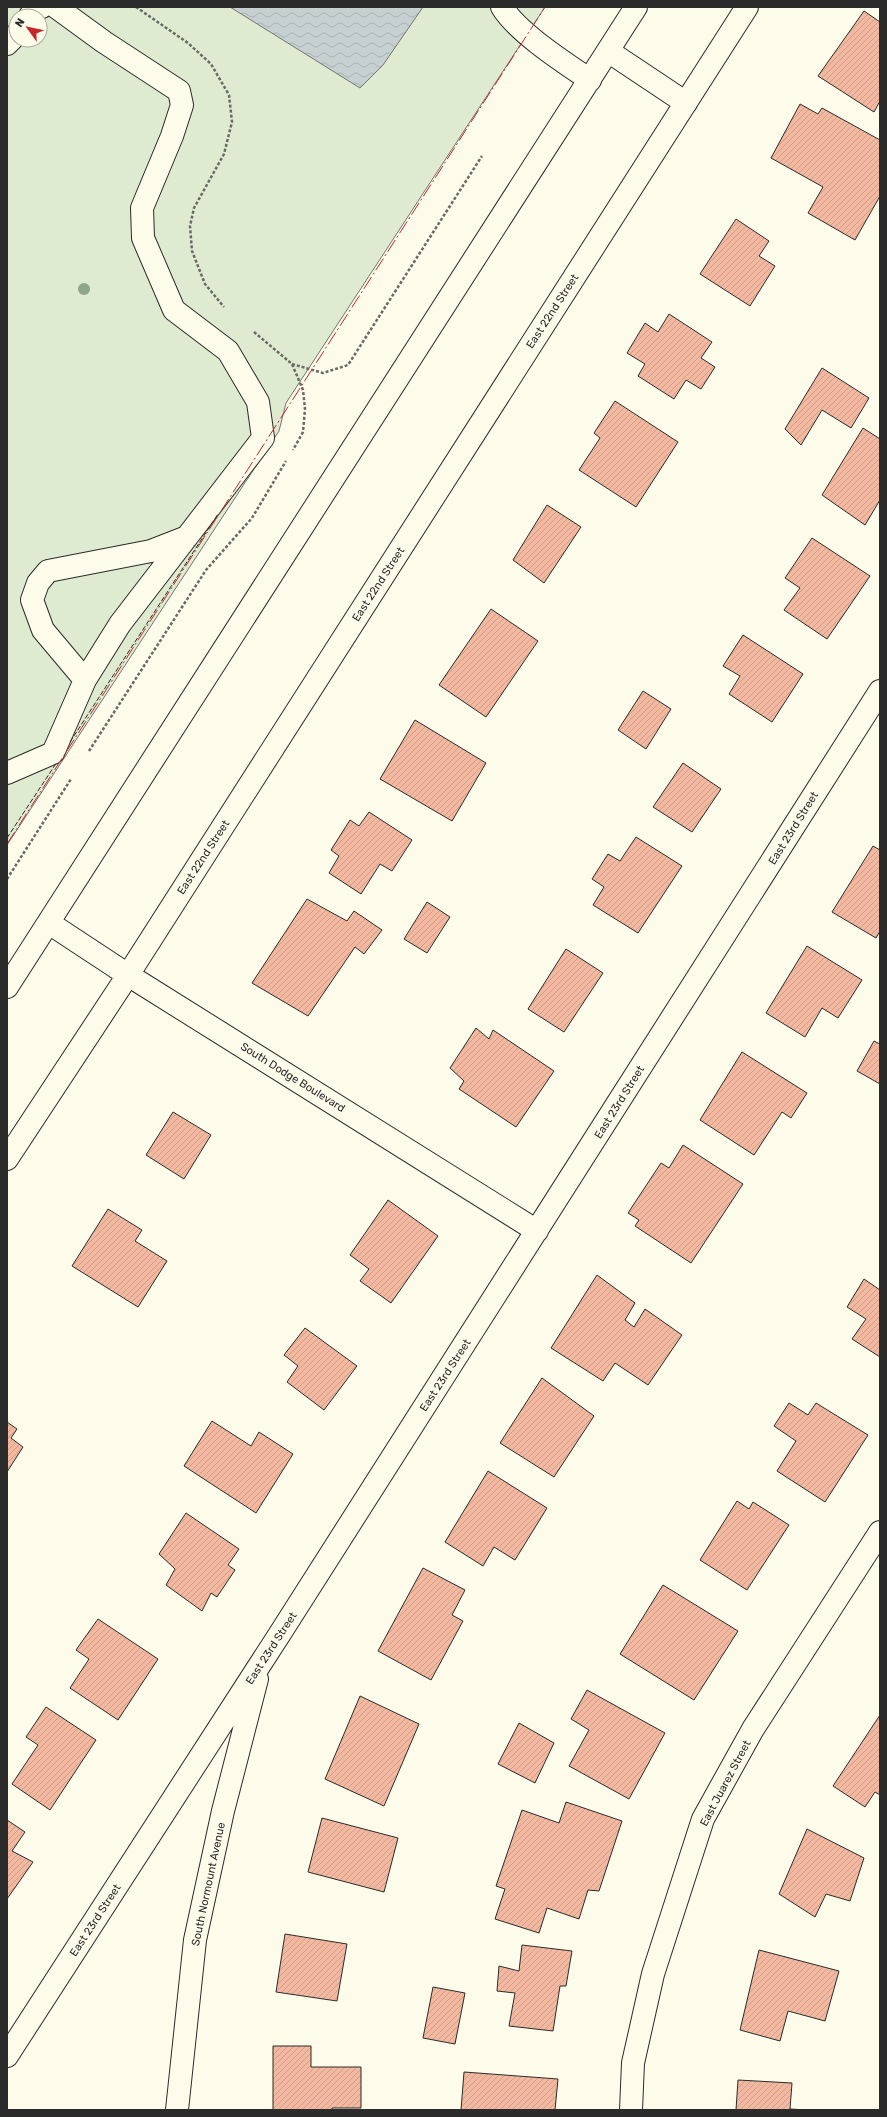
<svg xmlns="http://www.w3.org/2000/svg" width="887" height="2117" viewBox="0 0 887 2117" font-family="Rubik,sans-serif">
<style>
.grass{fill:#deebd1;stroke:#74746e;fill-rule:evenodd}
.water{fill:url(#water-waves);stroke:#74746e}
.building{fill:url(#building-hatch);stroke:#2b2b2b}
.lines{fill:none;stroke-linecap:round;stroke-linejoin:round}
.minor-casing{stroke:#2b2b2b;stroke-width:24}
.major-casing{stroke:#2b2b2b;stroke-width:24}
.path{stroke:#6a6964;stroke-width:2.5;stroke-dasharray:3 2;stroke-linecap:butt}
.minor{stroke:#fdfbea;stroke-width:22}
.major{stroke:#fdfbea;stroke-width:22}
.fence{stroke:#2b2b2b;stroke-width:1;stroke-dasharray:5 2;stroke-linecap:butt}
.power{stroke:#c62828;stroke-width:1;stroke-dasharray:14 3 2 3;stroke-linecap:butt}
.tree{fill:#8ea78a}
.labels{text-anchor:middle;stroke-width:3;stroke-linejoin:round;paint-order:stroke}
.street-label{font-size:11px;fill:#2b2b2b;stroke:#fdfbea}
</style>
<defs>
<pattern id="water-waves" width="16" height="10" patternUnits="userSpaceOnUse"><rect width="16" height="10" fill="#c7d0d0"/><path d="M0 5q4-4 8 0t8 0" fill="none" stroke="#abb3b3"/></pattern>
<pattern id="building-hatch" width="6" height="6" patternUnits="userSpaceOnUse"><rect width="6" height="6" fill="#f2b8a0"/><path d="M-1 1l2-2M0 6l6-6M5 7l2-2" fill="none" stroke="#d09e8a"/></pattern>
</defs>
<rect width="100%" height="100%" fill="#fdfbea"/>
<path class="grass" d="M 7,7 L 545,7 L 286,403 L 279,431 L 7,845 ZM 16,16 L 40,16 L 40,40 L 16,40 Z"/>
<path class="water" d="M 230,7 L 423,7 L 383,65 L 360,88 Z"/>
<path class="building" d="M 864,11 L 880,22 L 880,101 L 874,112 L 818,76 Z
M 800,104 L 818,114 L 822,108 L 880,140 L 880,196 L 855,240 L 808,213 L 823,187 L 771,158 Z
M 736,219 L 769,241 L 759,256 L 775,266 L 750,306 L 700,274 Z
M 669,314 L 712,342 L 701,358 L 715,367 L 701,389 L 686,380 L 674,399 L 638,376 L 645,364 L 627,353 L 645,323 L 658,332 Z
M 822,368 L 869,398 L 851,428 L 822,410 L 801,445 L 785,429 Z
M 615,401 L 678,442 L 636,507 L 579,470 L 600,438 L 594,433 Z
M 863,428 L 880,439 L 880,500 L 865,525 L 822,495 Z
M 547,505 L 581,527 L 544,583 L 513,560 Z
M 812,538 L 870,576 L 827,639 L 784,610 L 800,588 L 785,578 Z
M 491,609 L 538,641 L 486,717 L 439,685 Z
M 743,635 L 803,674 L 772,722 L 729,694 L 740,676 L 723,666 Z
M 643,691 L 671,709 L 646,749 L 618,730 Z
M 415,720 L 486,763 L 452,821 L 380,779 Z
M 683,763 L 721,789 L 692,832 L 653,807 Z
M 369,812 L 412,840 L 392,871 L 380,864 L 361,894 L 329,873 L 339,856 L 331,850 L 350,820 L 359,826 Z
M 636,837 L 682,866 L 638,933 L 593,905 L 604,887 L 592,879 L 608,854 L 620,861 Z
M 873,846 L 880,850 L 880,931 L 876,938 L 832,912 Z
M 307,899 L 347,921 L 354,911 L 382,930 L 364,954 L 355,947 L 308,1016 L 252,983 Z
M 427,902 L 450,917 L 427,953 L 404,939 Z
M 807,946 L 862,980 L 838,1018 L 822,1008 L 805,1037 L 766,1013 Z
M 566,949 L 603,973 L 564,1032 L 528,1009 Z
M 476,1028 L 489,1039 L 493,1030 L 554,1071 L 516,1127 L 459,1089 L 464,1081 L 450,1068 Z
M 874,1041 L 880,1044 L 880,1084 L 857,1071 Z
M 742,1052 L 807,1093 L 791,1118 L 782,1112 L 754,1155 L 700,1120 Z
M 173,1112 L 211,1135 L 184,1179 L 146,1155 Z
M 683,1145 L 743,1184 L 691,1263 L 635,1226 L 639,1220 L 628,1213 L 661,1163 L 669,1168 Z
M 388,1200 L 438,1236 L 391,1303 L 360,1281 L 369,1269 L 350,1255 Z
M 108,1209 L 142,1230 L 135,1241 L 167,1261 L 138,1307 L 72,1266 Z
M 597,1275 L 635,1303 L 625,1320 L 634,1327 L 645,1309 L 682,1335 L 648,1385 L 615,1363 L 603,1381 L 551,1348 Z
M 864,1279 L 880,1290 L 880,1357 L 852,1339 L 866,1319 L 847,1307 Z
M 305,1328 L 357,1366 L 324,1410 L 287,1382 L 298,1366 L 284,1355 Z
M 542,1378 L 594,1416 L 554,1477 L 500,1443 Z
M 789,1403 L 808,1415 L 816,1403 L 868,1435 L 825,1502 L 777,1471 L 796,1441 L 774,1426 Z
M 212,1421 L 251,1446 L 259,1432 L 293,1454 L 256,1513 L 184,1466 Z
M 7,1422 L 17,1429 L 11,1438 L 23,1447 L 7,1472 Z
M 488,1471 L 547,1508 L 515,1560 L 494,1547 L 483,1566 L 445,1542 Z
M 737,1501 L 749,1509 L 753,1502 L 789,1525 L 747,1590 L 700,1560 Z
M 186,1513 L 239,1549 L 228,1565 L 235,1570 L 217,1597 L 211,1593 L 202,1611 L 166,1585 L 175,1569 L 159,1554 Z
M 423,1568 L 465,1590 L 452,1615 L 463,1621 L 431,1680 L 378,1651 Z
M 663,1585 L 738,1631 L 694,1700 L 620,1654 Z
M 98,1619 L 158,1659 L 118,1720 L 70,1688 L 89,1659 L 76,1650 Z
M 587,1690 L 665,1733 L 629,1799 L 569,1766 L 589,1730 L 571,1719 Z
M 360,1696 L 419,1724 L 384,1806 L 325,1779 Z
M 46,1707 L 96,1740 L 50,1810 L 12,1784 L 38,1745 L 26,1737 Z
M 880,1715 L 880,1795 L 875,1792 L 865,1807 L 833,1786 Z
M 519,1723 L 554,1743 L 535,1783 L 498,1764 Z
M 566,1802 L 622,1821 L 599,1891 L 588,1890 L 579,1919 L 547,1908 L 539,1933 L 495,1919 L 505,1889 L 496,1886 L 522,1810 L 559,1823 Z
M 322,1818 L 398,1838 L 384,1892 L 308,1872 Z
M 7,1820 L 25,1832 L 12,1851 L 33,1862 L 7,1899 Z
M 807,1829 L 864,1858 L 850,1901 L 826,1894 L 815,1917 L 779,1894 Z
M 285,1934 L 347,1944 L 337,2001 L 276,1992 Z
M 522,1945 L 572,1951 L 566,1986 L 560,1986 L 553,2031 L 509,2026 L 515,1993 L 497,1991 L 499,1966 L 519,1971 Z
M 759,1950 L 839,1971 L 825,2021 L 788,2011 L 780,2041 L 740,2030 Z
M 433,1987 L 465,1993 L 455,2044 L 423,2038 Z
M 273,2046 L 311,2046 L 311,2067 L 361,2067 L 361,2108 L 332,2108 L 332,2110 L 273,2110 Z
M 464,2072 L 558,2079 L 555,2110 L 461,2110 Z
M 738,2080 L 792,2083 L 790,2109 L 807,2110 L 736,2110 Z"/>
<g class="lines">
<defs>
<path id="minor" d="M 502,7 C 518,33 565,63 590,80
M 30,16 L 34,10 L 42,7
M 7,44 L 16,35
M 85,680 L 43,630 L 32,600 L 38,583 L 48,571 L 151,551 L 187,537
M 7,773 L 53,753 L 85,680 L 120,624 L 263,438 L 258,402 L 228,351 L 174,310 L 143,238 L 142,208 L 172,136 L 182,105 L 179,91 L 104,42 L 56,7
M 49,923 L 128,975 L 537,1231
M 7,2056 L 281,1632 L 880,691
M 177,2110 L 195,1940 L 223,1811 L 257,1679
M 631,2110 L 633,2063 L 653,1974 L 703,1819 L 753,1729 L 880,1532"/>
<path id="major" d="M 608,51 L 686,103
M 7,987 L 636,7
M 7,1159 L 128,975 L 747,7"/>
</defs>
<use href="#minor" class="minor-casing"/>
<use href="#major" class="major-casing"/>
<path class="path" d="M 136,7 L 188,43 L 211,64 L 229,95 L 232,122 L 224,154 L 194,208 L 190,226 L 192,251 L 205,284 L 224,307
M 254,332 L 292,364 L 303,390 L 305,409 L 303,432 L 293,450
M 292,364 L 323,373 L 348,365 L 482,156
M 89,751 L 206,570 L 252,518 L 286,461
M 7,879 L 71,779"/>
<use href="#minor" class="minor"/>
<use href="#major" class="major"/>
<path class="fence" d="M 70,742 L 218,514
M 7,838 L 57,762"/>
<path class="power" d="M 7,844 L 545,7"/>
</g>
<circle class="tree" cx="84" cy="289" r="6"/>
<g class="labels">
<g class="street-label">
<text transform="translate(552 311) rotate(-57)" y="4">East 22nd Street</text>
<text transform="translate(378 584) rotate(-57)" y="4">East 22nd Street</text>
<text transform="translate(793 828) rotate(-58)" y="4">East 23rd Street</text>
<text transform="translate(203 857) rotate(-57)" y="4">East 22nd Street</text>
<text transform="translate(293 1077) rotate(32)" y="4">South Dodge Boulevard</text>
<text transform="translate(619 1102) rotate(-58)" y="4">East 23rd Street</text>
<text transform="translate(445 1375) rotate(-57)" y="4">East 23rd Street</text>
<text transform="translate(271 1648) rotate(-57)" y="4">East 23rd Street</text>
<text transform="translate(725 1783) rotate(-62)" y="4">East Juarez Street</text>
<text transform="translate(208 1884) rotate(-78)" y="4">South Normount Avenue</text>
<text transform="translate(95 1920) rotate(-57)" y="4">East 23rd Street</text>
</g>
</g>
<rect width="887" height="2117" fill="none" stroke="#2b2b2b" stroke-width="16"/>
<g transform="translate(28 28) rotate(303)"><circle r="19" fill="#fdfbea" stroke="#a9a89e"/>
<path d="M0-3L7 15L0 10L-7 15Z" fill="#c62828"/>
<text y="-6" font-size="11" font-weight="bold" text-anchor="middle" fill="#2b2b2b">N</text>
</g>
</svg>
